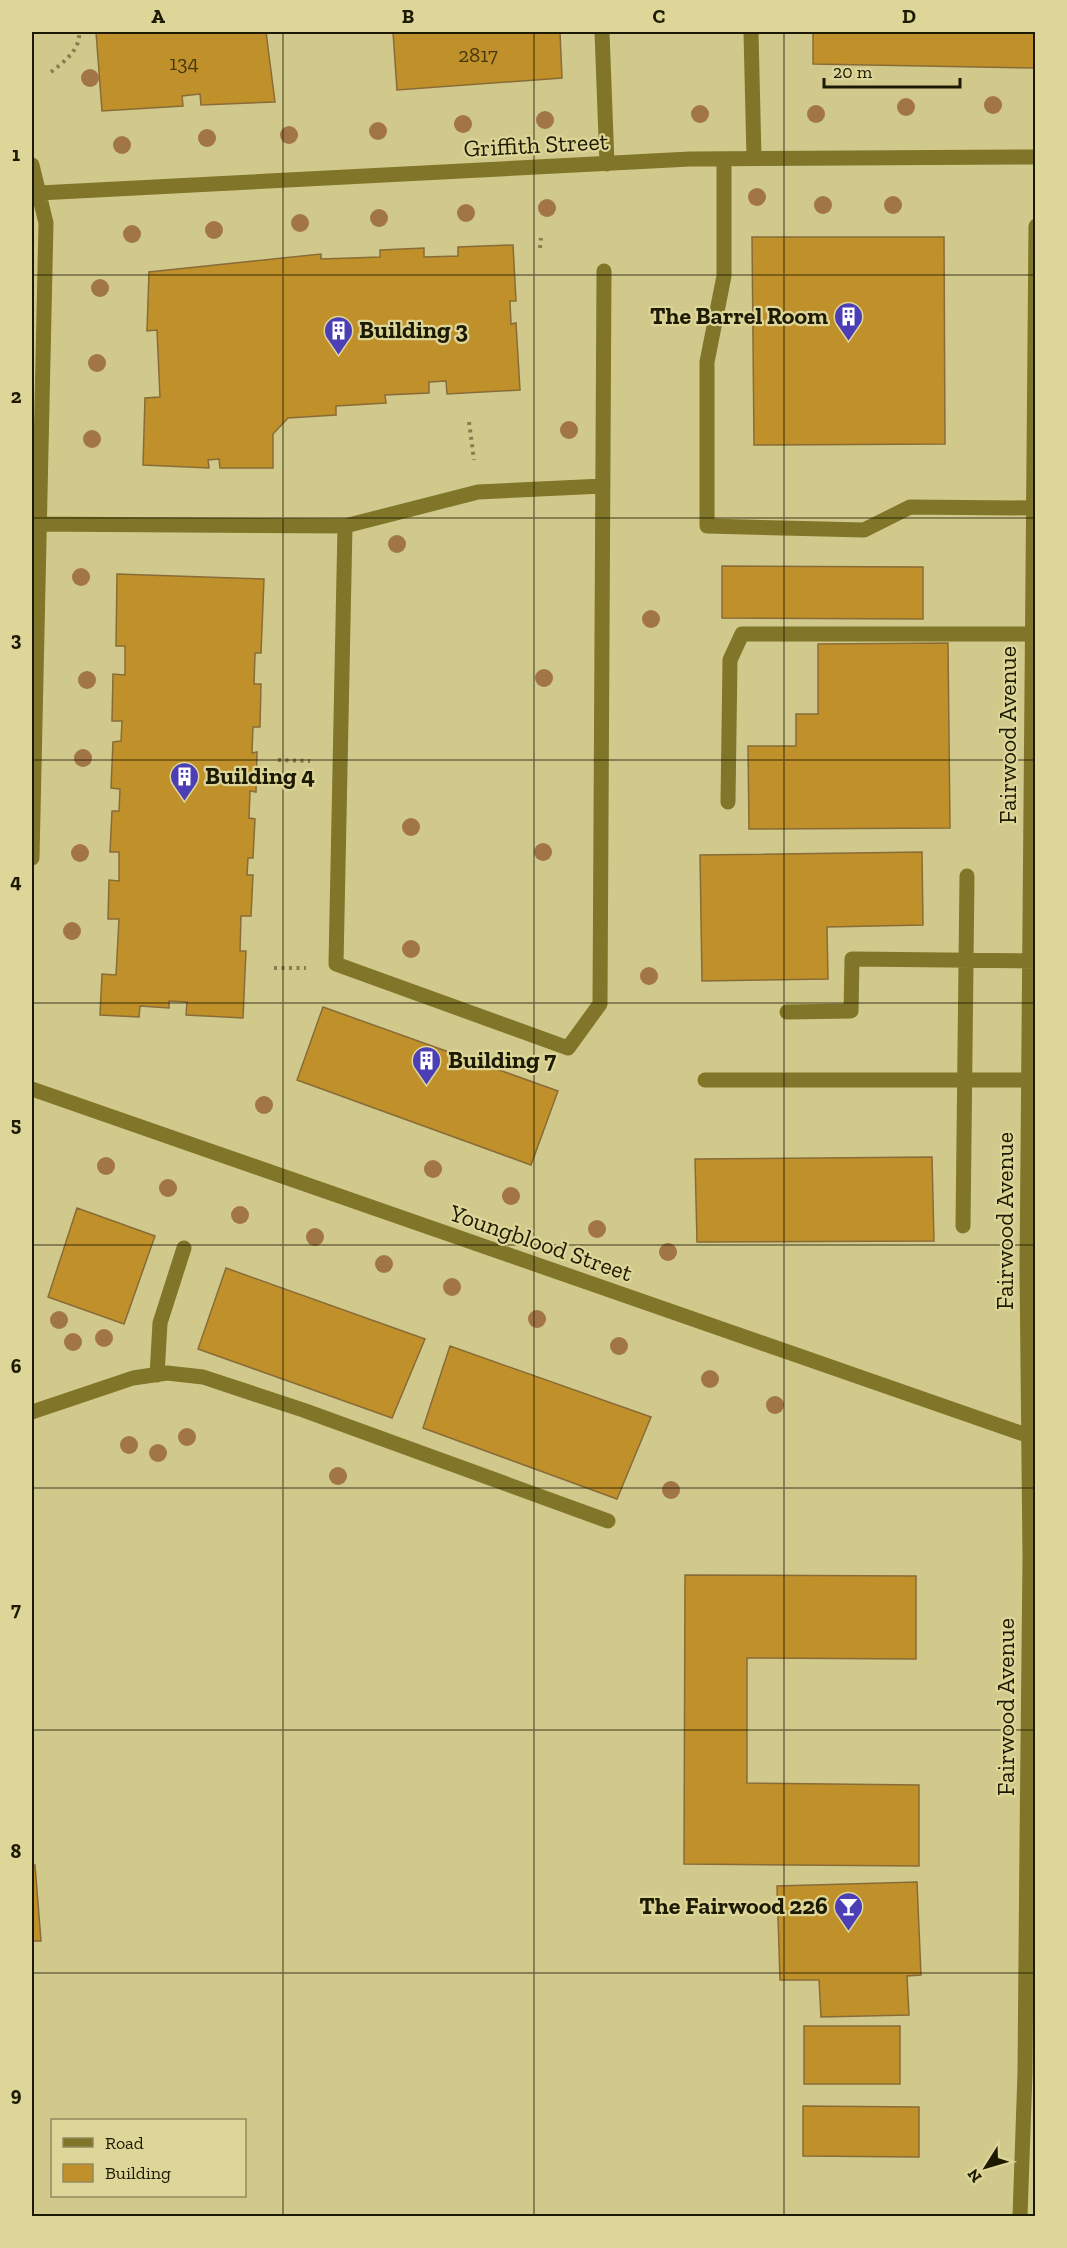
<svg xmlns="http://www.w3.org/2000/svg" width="1067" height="2248" viewBox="0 0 1067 2248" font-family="'Zilla Slab',serif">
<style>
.building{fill:#c0902a;stroke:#886c37;stroke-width:1.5}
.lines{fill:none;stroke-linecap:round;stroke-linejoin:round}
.path{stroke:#847e51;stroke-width:4;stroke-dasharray:3 4.5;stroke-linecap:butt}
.minor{stroke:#807528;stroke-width:15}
.tree{fill:#a27547}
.grid{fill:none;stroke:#1d1a03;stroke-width:1.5;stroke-opacity:0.55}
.labels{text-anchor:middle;stroke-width:4.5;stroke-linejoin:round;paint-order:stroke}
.number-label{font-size:21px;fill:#46380d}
.street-label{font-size:24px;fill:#1d1a03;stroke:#ded698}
.poi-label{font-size:24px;font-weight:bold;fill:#1d1a03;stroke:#ded698;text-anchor:start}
.neatline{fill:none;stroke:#1d1a03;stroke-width:2}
.grid-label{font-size:20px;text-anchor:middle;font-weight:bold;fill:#1d1a03}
</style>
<rect width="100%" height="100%" fill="#d1c98c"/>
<path class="building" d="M 96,32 L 266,32 L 275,102 L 201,105 L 200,94 L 182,96 L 183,106 L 102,111 Z
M 393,32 L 560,32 L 562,78 L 397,90 Z
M 813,32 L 1036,32 L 1036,68 L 813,64 Z
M 752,237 L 944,237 L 945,444 L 754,445 Z
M 513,245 L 516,301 L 510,301 L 511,324 L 516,323 L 520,390 L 447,394 L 446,381 L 429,382 L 429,393 L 385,395 L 386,403 L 336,406 L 336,415 L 288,418 L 273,434 L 273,468 L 220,468 L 219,459 L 208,460 L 209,468 L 143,465 L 145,398 L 160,397 L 157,330 L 147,331 L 149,272 L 321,254 L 321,259 L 380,257 L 380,250 L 424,248 L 424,257 L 458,256 L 458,247 Z
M 722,566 L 923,567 L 923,619 L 722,618 Z
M 117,574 L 264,579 L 261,653 L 255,653 L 254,684 L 261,684 L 260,727 L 253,727 L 252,753 L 257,752 L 256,792 L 250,791 L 249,818 L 255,819 L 253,858 L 248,858 L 247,875 L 253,875 L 251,916 L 241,916 L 240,951 L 246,951 L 243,1018 L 186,1015 L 187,1002 L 169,1001 L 169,1008 L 140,1006 L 139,1017 L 100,1015 L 102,974 L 116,975 L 119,919 L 108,919 L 109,880 L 119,881 L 119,852 L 110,852 L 112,811 L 119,811 L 120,789 L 111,788 L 113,742 L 121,741 L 122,721 L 112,721 L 113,674 L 125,675 L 125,646 L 116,646 Z
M 948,643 L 950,828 L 749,829 L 748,746 L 796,746 L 796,714 L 818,714 L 818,644 Z
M 922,852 L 923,925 L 827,927 L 828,979 L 702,981 L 700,855 Z
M 323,1007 L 558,1091 L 531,1165 L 297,1080 Z
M 932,1157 L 934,1241 L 697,1242 L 695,1159 Z
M 77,1208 L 155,1236 L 124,1324 L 48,1297 Z
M 226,1268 L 425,1339 L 392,1418 L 198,1349 Z
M 450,1346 L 651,1417 L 617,1499 L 423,1428 Z
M 685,1575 L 916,1576 L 916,1659 L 747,1658 L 747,1783 L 919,1785 L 919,1866 L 684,1864 Z
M 32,1865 L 35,1865 L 41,1941 L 32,1941 Z
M 917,1882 L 921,1975 L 907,1976 L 909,2015 L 821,2017 L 819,1980 L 780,1980 L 777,1886 Z
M 804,2026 L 900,2026 L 900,2084 L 804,2084 Z
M 803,2106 L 919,2107 L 919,2157 L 803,2156 Z"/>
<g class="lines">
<path class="path" d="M 360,32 L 360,34
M 51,72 C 64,62 81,49 79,32
M 540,248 L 541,238
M 469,422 L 474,460
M 278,760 L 310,761
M 274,968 L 306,968"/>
<path class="minor" d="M 602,32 L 607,164
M 751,32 L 754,158
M 724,159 L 724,276 L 707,362 L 707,526 L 864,530 L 910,507 L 1032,508
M 32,165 L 46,223 L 32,858
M 39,193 L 690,159 L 1036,157
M 32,524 L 345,526 L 336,964 L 568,1048 L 600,1004 L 604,271
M 345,526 L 478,492 L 603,486
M 728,802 L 730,660 L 742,634 L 1031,634
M 787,1012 L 851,1011 L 852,959 L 1036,961
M 705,1080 L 1028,1080
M 32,1089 L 1035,1438
M 963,1226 L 967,876
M 157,1375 L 160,1323 L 184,1248
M 32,1412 L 133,1378 L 167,1373 L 203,1377 L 303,1410 L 608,1521
M 1020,2216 L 1025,2073 L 1027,1842 L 1030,1558 L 1027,1269 L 1036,226"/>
</g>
<g class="tree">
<circle cx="90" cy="78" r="9"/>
<circle cx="993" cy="105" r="9"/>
<circle cx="906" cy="107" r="9"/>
<circle cx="700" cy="114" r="9"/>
<circle cx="816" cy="114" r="9"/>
<circle cx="545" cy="120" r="9"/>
<circle cx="463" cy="124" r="9"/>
<circle cx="378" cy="131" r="9"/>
<circle cx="289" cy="135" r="9"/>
<circle cx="207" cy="138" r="9"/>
<circle cx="122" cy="145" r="9"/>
<circle cx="757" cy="197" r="9"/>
<circle cx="823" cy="205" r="9"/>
<circle cx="893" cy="205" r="9"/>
<circle cx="547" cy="208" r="9"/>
<circle cx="466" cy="213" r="9"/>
<circle cx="379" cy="218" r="9"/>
<circle cx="300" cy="223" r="9"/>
<circle cx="214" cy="230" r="9"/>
<circle cx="132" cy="234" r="9"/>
<circle cx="100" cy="288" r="9"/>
<circle cx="97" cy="363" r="9"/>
<circle cx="569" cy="430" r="9"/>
<circle cx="92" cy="439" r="9"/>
<circle cx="397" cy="544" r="9"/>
<circle cx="81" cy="577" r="9"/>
<circle cx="651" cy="619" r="9"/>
<circle cx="544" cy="678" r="9"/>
<circle cx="87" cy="680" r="9"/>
<circle cx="83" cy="758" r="9"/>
<circle cx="411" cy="827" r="9"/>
<circle cx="543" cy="852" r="9"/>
<circle cx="80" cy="853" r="9"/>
<circle cx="72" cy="931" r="9"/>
<circle cx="411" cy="949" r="9"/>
<circle cx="649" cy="976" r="9"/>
<circle cx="264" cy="1105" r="9"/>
<circle cx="106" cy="1166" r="9"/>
<circle cx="433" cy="1169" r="9"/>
<circle cx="168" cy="1188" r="9"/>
<circle cx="511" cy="1196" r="9"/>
<circle cx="240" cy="1215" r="9"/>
<circle cx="597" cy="1229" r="9"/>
<circle cx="315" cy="1237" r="9"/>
<circle cx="668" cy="1252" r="9"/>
<circle cx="384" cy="1264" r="9"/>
<circle cx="452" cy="1287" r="9"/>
<circle cx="537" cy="1319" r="9"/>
<circle cx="59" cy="1320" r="9"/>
<circle cx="104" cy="1338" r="9"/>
<circle cx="73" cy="1342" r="9"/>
<circle cx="619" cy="1346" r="9"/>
<circle cx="710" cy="1379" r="9"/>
<circle cx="775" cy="1405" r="9"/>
<circle cx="187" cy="1437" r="9"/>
<circle cx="129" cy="1445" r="9"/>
<circle cx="158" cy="1453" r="9"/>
<circle cx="338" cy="1476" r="9"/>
<circle cx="671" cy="1490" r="9"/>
</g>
<path class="grid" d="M 283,32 L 283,2216M 534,32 L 534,2216M 784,32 L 784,2216M 32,275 L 1036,275M 32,518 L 1036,518M 32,760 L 1036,760M 32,1003 L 1036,1003M 32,1245 L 1036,1245M 32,1488 L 1036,1488M 32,1730 L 1036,1730M 32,1973 L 1036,1973"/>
<defs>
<symbol id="building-pin" viewBox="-11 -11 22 30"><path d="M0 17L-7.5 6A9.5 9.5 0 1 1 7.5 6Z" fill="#4c3fb6" stroke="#ded698"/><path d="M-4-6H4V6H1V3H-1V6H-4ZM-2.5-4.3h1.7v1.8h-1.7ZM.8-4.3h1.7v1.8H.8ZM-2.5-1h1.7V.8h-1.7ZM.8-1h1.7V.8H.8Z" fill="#fff"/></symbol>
<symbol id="bar-pin" viewBox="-11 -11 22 30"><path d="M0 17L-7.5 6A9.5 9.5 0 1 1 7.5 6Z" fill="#4c3fb6" stroke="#ded698"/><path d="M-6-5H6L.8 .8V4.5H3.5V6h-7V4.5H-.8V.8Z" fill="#fff"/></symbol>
</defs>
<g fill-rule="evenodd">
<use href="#building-pin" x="832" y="300" width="33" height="45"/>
<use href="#building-pin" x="322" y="314" width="33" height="45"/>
<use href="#building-pin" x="168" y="760" width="33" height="45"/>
<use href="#building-pin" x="410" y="1044" width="33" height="45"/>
<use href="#bar-pin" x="832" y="1890" width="33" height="45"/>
</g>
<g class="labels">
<g class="number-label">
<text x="478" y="62">2817</text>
<text x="184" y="70">134</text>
</g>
<g class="street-label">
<text transform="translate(536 145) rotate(-3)" y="8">Griffith Street</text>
<text transform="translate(1008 735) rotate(-90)" y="8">Fairwood Avenue</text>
<text transform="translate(1005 1221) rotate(-90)" y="8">Fairwood Avenue</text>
<text transform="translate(541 1243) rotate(19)" y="8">Youngblood Street</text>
<text transform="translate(1006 1707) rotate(-90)" y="8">Fairwood Avenue</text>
</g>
<g class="poi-label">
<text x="828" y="324" text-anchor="end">The Barrel Room</text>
<text x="359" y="338">Building 3</text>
<text x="205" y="784">Building 4</text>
<text x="448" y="1068">Building 7</text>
<text x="828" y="1914" text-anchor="end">The Fairwood 226</text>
</g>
</g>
<rect width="1067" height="2248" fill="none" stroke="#ded698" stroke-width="66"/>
<rect x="51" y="2119" width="195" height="78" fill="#ded698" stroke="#918b5c" stroke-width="1.5"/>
<rect x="63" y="2138" width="30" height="9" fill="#807528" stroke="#918b5c" stroke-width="1.5"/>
<text x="105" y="2149" font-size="18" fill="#1d1a03">Road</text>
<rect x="63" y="2164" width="30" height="18" fill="#c0902a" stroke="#918b5c" stroke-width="1.5"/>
<text x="105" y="2179" font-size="18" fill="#1d1a03">Building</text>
<g transform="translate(986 2167) rotate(233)" stroke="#ded698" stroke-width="4.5" paint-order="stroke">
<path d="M0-4.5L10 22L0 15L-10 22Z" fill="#1d1a03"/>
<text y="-9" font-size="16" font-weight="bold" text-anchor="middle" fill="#1d1a03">N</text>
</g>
<path d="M824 78v9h136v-9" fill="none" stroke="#1d1a03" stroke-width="3"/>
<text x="833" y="78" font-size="18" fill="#1d1a03" stroke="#ded698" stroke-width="4.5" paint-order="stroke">20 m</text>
<rect x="33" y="33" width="1001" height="2182" class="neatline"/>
<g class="grid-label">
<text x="158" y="23">A</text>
<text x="408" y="23">B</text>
<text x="659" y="23">C</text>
<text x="909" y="23">D</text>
<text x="16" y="161">1</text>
<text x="16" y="403">2</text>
<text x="16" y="646">3</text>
<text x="16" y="888">4</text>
<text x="16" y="1131">5</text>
<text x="16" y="1373">6</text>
<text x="16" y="1616">7</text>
<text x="16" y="1858">8</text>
<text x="16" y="2101">9</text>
</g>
</svg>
